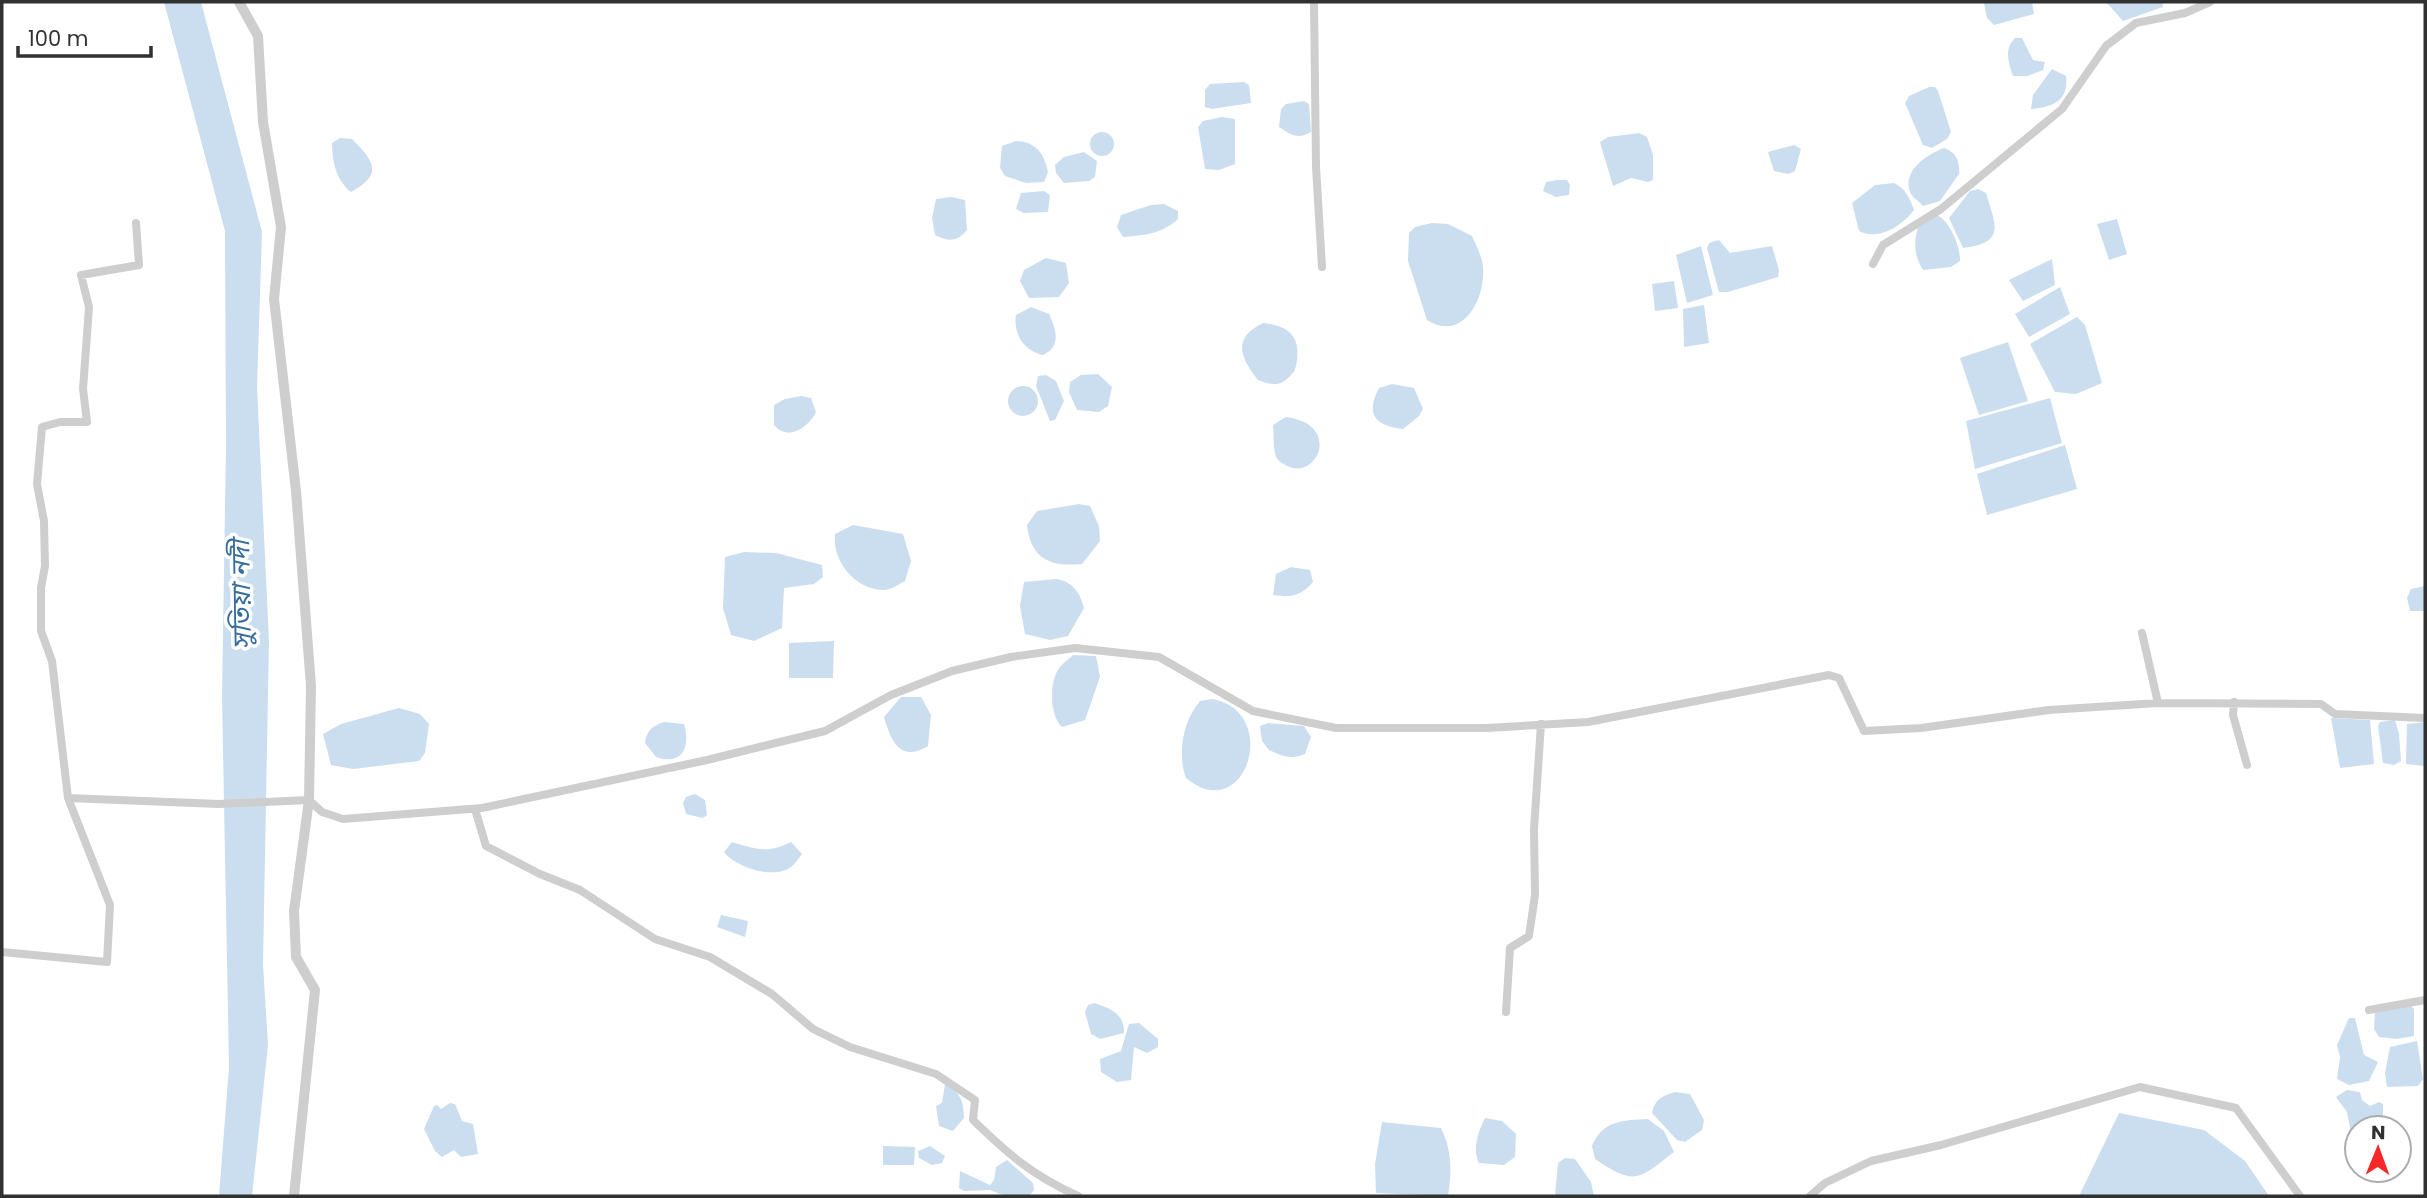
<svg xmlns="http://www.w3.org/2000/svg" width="2427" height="1198" viewBox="0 0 2427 1198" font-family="Poppins,'Noto Sans Bengali',sans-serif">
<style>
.water{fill:#cadef0}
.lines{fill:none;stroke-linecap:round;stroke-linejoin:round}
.minor{stroke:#cecece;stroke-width:8}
.tertiary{stroke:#cecece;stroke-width:10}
.labels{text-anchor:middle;stroke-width:7;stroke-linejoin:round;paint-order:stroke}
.water-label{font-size:26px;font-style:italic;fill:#366d9d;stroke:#fff}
</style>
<rect width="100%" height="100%" fill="#fff"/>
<path class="water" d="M 164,2 L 201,2 L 262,232 L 257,387 L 269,641 L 263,964 L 268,1045 L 252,1196 L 219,1196 L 229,1067 L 222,697 L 226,446 L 225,231 Z
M 2032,2 L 2034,14 L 1994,25 L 1987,18 L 1984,3 Z
M 2106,2 L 2162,2 L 2163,7 L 2123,21 Z
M 2015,38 L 2022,38 L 2033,60 L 2045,62 L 2043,70 L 2027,76 L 2013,76 C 2008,62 2004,49 2015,38 Z
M 2052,69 L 2066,76 C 2069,101 2053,107 2031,109 L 2033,95 Z
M 1244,82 L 1249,85 L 1251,103 L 1212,109 L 1205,107 L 1205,90 L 1210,84 Z
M 1929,87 L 1935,87 L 1938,91 L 1951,132 L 1947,139 L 1932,148 L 1923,145 L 1905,103 L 1909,96 Z
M 1304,101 L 1309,104 L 1311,132 C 1298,140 1291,135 1279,127 L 1281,109 L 1286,104 Z
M 1222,117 L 1235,119 L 1235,164 L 1219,170 L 1205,169 L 1198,127 L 1203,121 Z
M1090 144a12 12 0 1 1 24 0a12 12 0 1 1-24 0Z
M 1639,133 L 1647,137 L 1653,155 L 1653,180 L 1648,182 L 1631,178 L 1613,186 L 1600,142 L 1608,137 Z
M 340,138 L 352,139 C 375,162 383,174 351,192 C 336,180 332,161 332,143 Z
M 1016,141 C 1036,142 1044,153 1048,172 L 1044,182 L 1026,183 L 1005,176 L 1000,168 L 1002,146 Z
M 1794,145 L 1801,149 L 1795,171 L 1788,174 L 1774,171 L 1768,152 Z
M 1944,148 C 1956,152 1960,161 1959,174 L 1940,201 L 1923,206 C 1920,202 1913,198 1911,194 C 1900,171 1928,154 1944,148 Z
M 1084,152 L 1097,161 L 1095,177 L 1089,181 L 1064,183 L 1056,173 L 1055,165 L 1064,157 Z
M 1557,180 L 1567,180 L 1570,185 L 1569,195 L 1556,197 L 1543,191 L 1546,182 Z
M 1894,183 C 1906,189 1909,197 1914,210 C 1902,226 1879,241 1859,231 L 1852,203 L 1875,185 Z
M 1978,189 L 1986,193 C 1995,224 2007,243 1963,248 L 1949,218 L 1970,191 Z
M 1044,191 L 1050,195 L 1048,212 L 1024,213 L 1016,209 L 1021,193 Z
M 951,197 L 965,200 L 967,230 C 957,242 949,242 935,235 L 932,218 L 936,199 Z
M 1164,204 L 1178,211 L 1178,219 C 1162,234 1144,235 1123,237 L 1117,227 L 1121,215 L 1151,205 Z
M 1937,215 C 1950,221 1961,248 1960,261 L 1951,267 L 1923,270 C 1914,256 1913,241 1919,225 Z
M 2117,219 L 2127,254 L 2109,260 L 2097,224 Z
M 1432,223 L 1448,224 L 1472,236 C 1476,245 1482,256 1483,267 C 1486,298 1463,343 1427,320 L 1408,261 L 1409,233 L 1415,227 Z
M 1719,240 L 1730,253 L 1772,246 L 1779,270 L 1778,277 L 1728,292 L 1719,292 L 1707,248 L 1709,243 Z
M 1701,246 L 1713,295 L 1687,303 L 1676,255 Z
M 1046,258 L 1066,263 L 1069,283 L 1059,297 L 1029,298 L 1020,281 L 1024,270 Z
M 2052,259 L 2055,285 L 2023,301 L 2009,280 Z
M 1674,281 L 1678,308 L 1655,311 L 1652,284 Z
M 2060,287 L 2070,314 L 2029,337 L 2015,314 Z
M 1704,305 L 1709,343 L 1684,347 L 1683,309 Z
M 1031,307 L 1049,314 C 1056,329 1062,346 1043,355 C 1024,351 1013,334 1016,315 Z
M 2077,317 L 2085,325 L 2102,383 L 2076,394 L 2055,392 L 2030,344 Z
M 1263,323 C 1292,326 1303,339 1295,370 C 1283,386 1276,387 1258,380 C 1240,357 1232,338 1263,323 Z
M 2008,342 L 2028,401 L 1979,415 L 1960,358 Z
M 1098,374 L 1112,387 L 1108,406 L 1099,412 L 1077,410 L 1069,392 L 1070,382 L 1081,375 Z
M 1046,375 L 1056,381 L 1064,401 L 1055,420 L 1050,421 L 1036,386 L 1038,376 Z
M 1392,384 L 1414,388 L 1423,409 L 1419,416 L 1403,429 C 1375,425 1365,415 1379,388 Z
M1008 401a15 15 0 1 1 30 0a15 15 0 1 1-30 0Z
M 801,396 L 811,398 L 816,412 C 809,427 788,442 774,425 L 774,405 L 785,399 Z
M 2050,398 L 2062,443 L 1975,469 L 1966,421 Z
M 1286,417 C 1343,424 1317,483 1285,465 C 1280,462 1276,459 1275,453 C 1273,445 1274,434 1273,425 Z
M 2065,445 L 2077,489 L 1987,515 L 1977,474 Z
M 1079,504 L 1090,506 L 1099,526 L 1100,541 L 1082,564 C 1051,567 1031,560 1027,525 L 1037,511 Z
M 853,525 L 903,534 L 911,561 L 905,581 C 899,584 891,590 884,590 C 855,590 832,561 835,534 Z
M 744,552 L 776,553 L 822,565 L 823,577 L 814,584 L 784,588 L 782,628 L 754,641 L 731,635 L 723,608 L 725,557 Z
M 1291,567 L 1310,570 L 1313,582 C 1301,596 1291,598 1273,595 L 1276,574 Z
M 1056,579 C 1072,581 1080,592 1084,608 L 1068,636 L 1050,640 L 1025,634 L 1020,606 L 1024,582 Z
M 2425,586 L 2425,611 L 2410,611 L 2407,598 L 2411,589 Z
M 834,641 L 833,678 L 789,678 L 789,643 Z
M 1073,655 L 1096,656 L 1100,677 L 1085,720 L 1062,727 C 1049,715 1049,680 1060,667 C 1063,663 1069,659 1073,655 Z
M 901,697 L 921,697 L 931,715 L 928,746 C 900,763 891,741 884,717 Z
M 1212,699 C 1282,711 1246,828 1186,778 C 1177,753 1183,721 1200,701 Z
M 399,708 L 420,714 L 429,724 L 425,753 L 419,761 L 353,769 L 331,765 L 323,734 L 341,724 Z
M 2331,718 L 2370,720 L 2374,764 L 2340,768 Z
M 2395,720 L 2399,734 L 2401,761 L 2394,765 L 2383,763 L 2378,726 L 2380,722 Z
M 664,722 L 684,724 C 691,747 682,766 656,757 L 645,743 C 647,730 652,726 664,722 Z
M 2425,722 L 2425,766 L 2406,764 L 2407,724 Z
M 1268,723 L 1304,726 L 1311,737 L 1305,754 C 1292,760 1282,756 1269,750 L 1262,741 L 1260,726 Z
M 695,794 L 705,800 L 707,815 L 703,818 L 686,814 L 683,803 L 686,797 Z
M 732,842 C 755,849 769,854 791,842 L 802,854 C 799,858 795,864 791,867 C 774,880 735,867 724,852 Z
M 721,915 L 748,921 L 745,937 L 717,927 Z
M 1094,1003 C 1110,1008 1125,1014 1124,1033 L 1100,1039 L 1091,1034 L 1085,1012 L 1088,1005 Z
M 2409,1004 L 2414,1009 L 2414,1036 L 2396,1039 L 2379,1037 L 2374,1029 L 2375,1011 Z
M 2349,1018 L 2355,1018 L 2364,1055 L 2378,1062 L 2369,1081 L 2349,1085 L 2337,1079 L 2340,1057 L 2337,1045 Z
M 1139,1023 L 1158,1039 L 1158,1047 L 1147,1053 L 1134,1047 L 1131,1080 L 1117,1082 L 1101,1072 L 1100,1059 L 1121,1051 L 1129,1024 Z
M 2417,1041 L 2423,1079 L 2418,1086 L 2387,1087 L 2385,1073 L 2390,1047 Z
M 945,1084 C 960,1092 964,1101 964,1118 L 953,1131 L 939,1126 L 936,1106 L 942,1103 Z
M 2347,1090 L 2360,1092 L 2362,1100 L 2370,1106 L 2379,1102 L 2383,1104 L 2383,1128 L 2357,1128 L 2357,1140 L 2352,1138 L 2347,1112 L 2336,1097 Z
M 1675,1092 L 1690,1094 L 1704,1120 L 1702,1130 L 1685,1142 L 1677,1140 L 1652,1113 C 1655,1099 1662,1096 1675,1092 Z
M 450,1103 L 455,1104 L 462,1121 L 473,1124 L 478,1154 L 461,1157 L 454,1150 L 442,1157 L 435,1151 L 424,1129 L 434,1106 L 437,1105 L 441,1109 Z
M 2119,1113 L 2204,1130 L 2245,1161 L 2269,1196 L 2079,1196 Z
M 1485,1118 L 1502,1121 L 1516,1134 L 1515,1157 L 1504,1165 L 1479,1163 C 1472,1149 1478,1132 1485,1118 Z
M 1648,1119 L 1664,1131 L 1674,1152 C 1638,1180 1635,1186 1595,1159 L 1592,1146 C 1602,1120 1625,1120 1648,1119 Z
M 1382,1122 L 1441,1128 C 1452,1151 1452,1171 1448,1196 L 1376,1193 L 1375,1164 Z
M 883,1146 L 915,1147 L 914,1165 L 883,1165 Z
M 930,1146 L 945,1156 L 942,1163 L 932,1165 L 919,1158 L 918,1151 Z
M 1565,1158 L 1575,1159 L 1591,1182 L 1594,1196 L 1555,1196 L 1558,1163 Z
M 1007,1160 L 1033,1183 L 1034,1190 L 1029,1196 L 1005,1196 L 990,1190 L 964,1191 L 959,1188 L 960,1171 L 990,1185 L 994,1180 L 996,1167 Z"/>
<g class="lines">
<path class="minor" d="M 1314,2 L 1316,167 L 1322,267
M 136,223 L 139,265 L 81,275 L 89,307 L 83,389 L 87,422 L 60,422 L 42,427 L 37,484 L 44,521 L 45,566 L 41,588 L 41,631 L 52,661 L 68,798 L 219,804 L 309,800 L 322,812 L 343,819 L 482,808 L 707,760 L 825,731 L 891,695 L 952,671 L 1011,657 L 1075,648 L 1159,657 L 1253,711 L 1336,728 L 1487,728 L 1588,722 L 1829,675 L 1839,678 L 1864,731 L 1921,728 L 2049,710 L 2158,703 L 2321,704 L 2335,714 L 2425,718
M 1873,264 L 1883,245 L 1941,209 L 2062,109 L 2106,46 L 2136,23 L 2185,13 L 2210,2
M 2142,633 L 2158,703
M 2234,702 L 2233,715 L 2247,765
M 475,809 L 486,846 L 540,874 L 580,890 L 655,939 L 710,957 L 772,994 L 813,1029 L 850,1047 L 936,1074 L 975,1100 L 973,1120 C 1008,1154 1033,1176 1078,1196
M 2,952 L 107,962 L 110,905 L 68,798
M 2369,1010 L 2425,1000
M 1506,1012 L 1510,948 L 1529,936 L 1535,895 L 1534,829 L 1541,724
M 1810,1196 L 1825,1183 L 1871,1161 L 1941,1145 L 2140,1087 L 2236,1108 L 2300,1196"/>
<path class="tertiary" d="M 239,2 L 258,36 L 263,122 L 281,227 L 274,299 L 296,491 L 311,686 L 309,800 L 294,911 L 296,957 L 315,990 L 294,1196"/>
</g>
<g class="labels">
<g class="water-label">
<text transform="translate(241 595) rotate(-91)" y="9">সুতিয়া নদী</text>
</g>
</g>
<rect width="2427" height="1198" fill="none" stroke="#313131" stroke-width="7"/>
<g transform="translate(2378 1149) rotate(1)"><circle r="33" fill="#ffffff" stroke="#adadad" stroke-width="2"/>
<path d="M0-5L12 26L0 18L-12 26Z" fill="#f62726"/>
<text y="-10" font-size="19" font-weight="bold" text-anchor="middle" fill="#313131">N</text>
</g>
<path d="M18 46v10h133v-10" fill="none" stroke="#313131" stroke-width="3.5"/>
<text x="28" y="46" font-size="21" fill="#313131" stroke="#ffffff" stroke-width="5" paint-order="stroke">100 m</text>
</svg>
